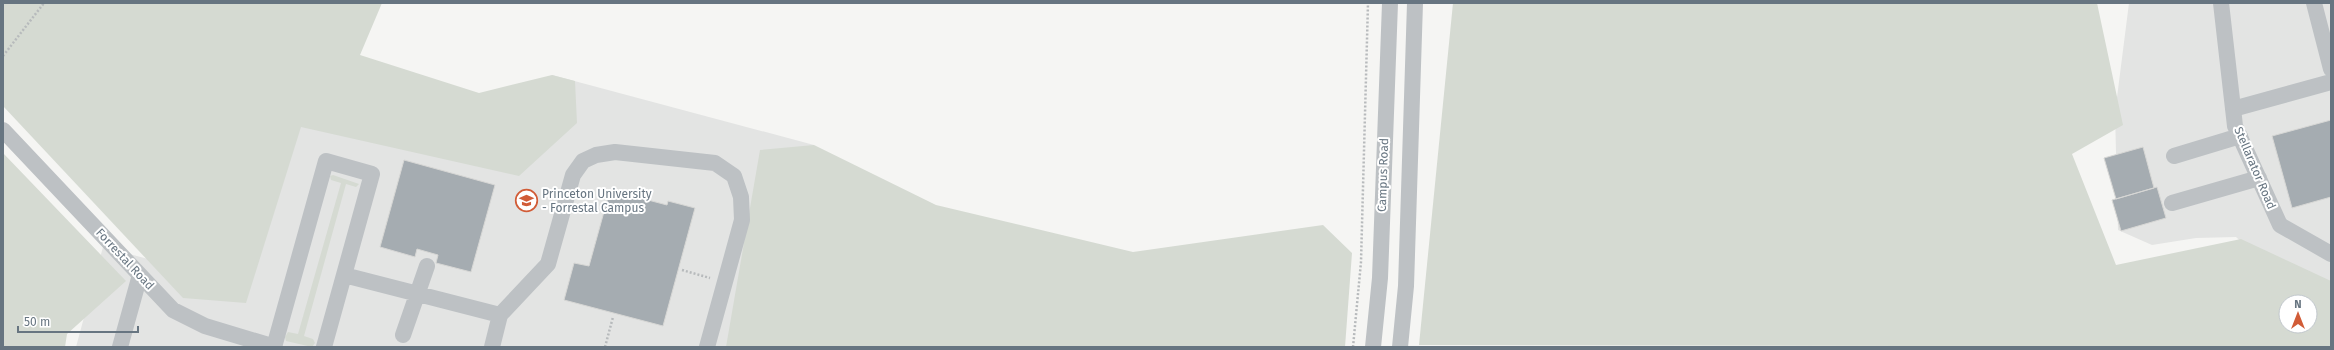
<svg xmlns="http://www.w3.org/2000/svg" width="2334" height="350" viewBox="0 0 2334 350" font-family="'Fira Sans',sans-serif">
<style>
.built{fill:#e3e4e3}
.green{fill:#d5dad2;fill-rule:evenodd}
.building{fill:#a5acb1;stroke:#d7d7d5}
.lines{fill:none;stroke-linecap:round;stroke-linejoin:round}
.path{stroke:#b7babc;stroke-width:2.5;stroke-dasharray:2 2;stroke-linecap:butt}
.minor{stroke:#bdc1c4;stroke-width:16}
.labels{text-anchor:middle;stroke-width:4;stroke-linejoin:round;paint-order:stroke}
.street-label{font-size:12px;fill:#677581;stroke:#fff}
.poi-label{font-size:12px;fill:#677581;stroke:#fff;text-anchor:start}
</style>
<rect width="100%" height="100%" fill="#f5f5f3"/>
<path class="built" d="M 2129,3 L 2331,3 L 2331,309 L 2264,263 L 2236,237 L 2196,238 L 2152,245 L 2118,230 L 2115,113 Z
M 552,75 L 814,145 L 758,347 L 76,347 L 103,247 L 231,281 L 283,89 L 531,155 Z"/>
<path class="green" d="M 3,3 L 382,3 L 360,55 L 479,93 L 552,75 L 575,81 L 577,123 L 519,176 L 301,127 L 246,303 L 183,298 L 3,106 Z
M 1453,3 L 2097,3 L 2123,125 L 2072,154 L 2116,265 L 2241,239 L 2331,281 L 2331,347 L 1419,345 ZM 2286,302 L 2310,302 L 2310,326 L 2286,326 Z
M 814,145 L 936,205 L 1133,252 L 1323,225 L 1352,253 L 1345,347 L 726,347 L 760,150 Z
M 3,153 L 126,281 L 67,334 L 65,347 L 3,347 Z
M 333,175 L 359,184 L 356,187 L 346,184 L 304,336 L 313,339 L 315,343 L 312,347 L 286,341 L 285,337 L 288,332 L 298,334 L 341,183 L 331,180 L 330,176 Z"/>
<path class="building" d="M 2331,120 L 2331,197 L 2292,208 L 2272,136 Z
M 2143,147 L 2154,188 L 2116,199 L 2104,158 Z
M 404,160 L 495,185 L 471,272 L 436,263 L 438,255 L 417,249 L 415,257 L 380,247 Z
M 2157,187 L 2166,218 L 2121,231 L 2112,200 Z
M 610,190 L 667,205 L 668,201 L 695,208 L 663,326 L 564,300 L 574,263 L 589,266 Z"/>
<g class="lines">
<path class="path" d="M 3,56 L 44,3
M 682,270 L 710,278
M 605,347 L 613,317
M 1353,347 L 1361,262 L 1368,3"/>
<path class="minor" d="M 2221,3 L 2235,126 L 2280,225 L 2331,254
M 2314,3 L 2331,69
M 2233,109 L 2331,82
M 3,130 L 173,310 L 205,326 L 275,347
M 2174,156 L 2240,136
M 2172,203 L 2259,178
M 403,335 L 427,266
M 120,347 L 140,275
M 274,347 L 326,161 L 372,174 L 344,275
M 324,347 L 344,275 L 500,315
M 492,347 L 500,315 L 548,264 L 573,175 L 583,161 L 596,155 L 615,152 L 715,163 L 734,176 L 741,197 L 742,220 L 707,347
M 1373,347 L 1380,278 L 1390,3
M 1400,347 L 1406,286 L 1415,3"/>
</g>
<defs>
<symbol id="university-ring" viewBox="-11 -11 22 22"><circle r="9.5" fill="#fff" stroke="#d15c37" stroke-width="1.5"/><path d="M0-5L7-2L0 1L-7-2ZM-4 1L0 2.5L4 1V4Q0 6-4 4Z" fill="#d15c37"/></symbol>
</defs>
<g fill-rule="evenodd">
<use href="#university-ring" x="514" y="188" width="25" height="25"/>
</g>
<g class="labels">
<g class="street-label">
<text transform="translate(2255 168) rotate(67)" y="4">Stellarator Road</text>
<text transform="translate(1383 175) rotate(-88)" y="4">Campus Road</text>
<text transform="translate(125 259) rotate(47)" y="4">Forrestal Road</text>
</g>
<g class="poi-label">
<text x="542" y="198">Princeton University<tspan x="542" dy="14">- Forrestal Campus</tspan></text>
</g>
</g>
<rect width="2334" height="350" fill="none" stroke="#677581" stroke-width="8"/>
<g transform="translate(2298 314)"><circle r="19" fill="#ffffff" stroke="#c2c8cd"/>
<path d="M0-3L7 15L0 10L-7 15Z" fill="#d15c37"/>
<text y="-6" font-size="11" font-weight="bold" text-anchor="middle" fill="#677581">N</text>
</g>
<path d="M18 326v6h120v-6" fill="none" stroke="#677581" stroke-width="2"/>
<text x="24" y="326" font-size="12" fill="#677581" stroke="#ffffff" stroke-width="3" paint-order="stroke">50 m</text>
</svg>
